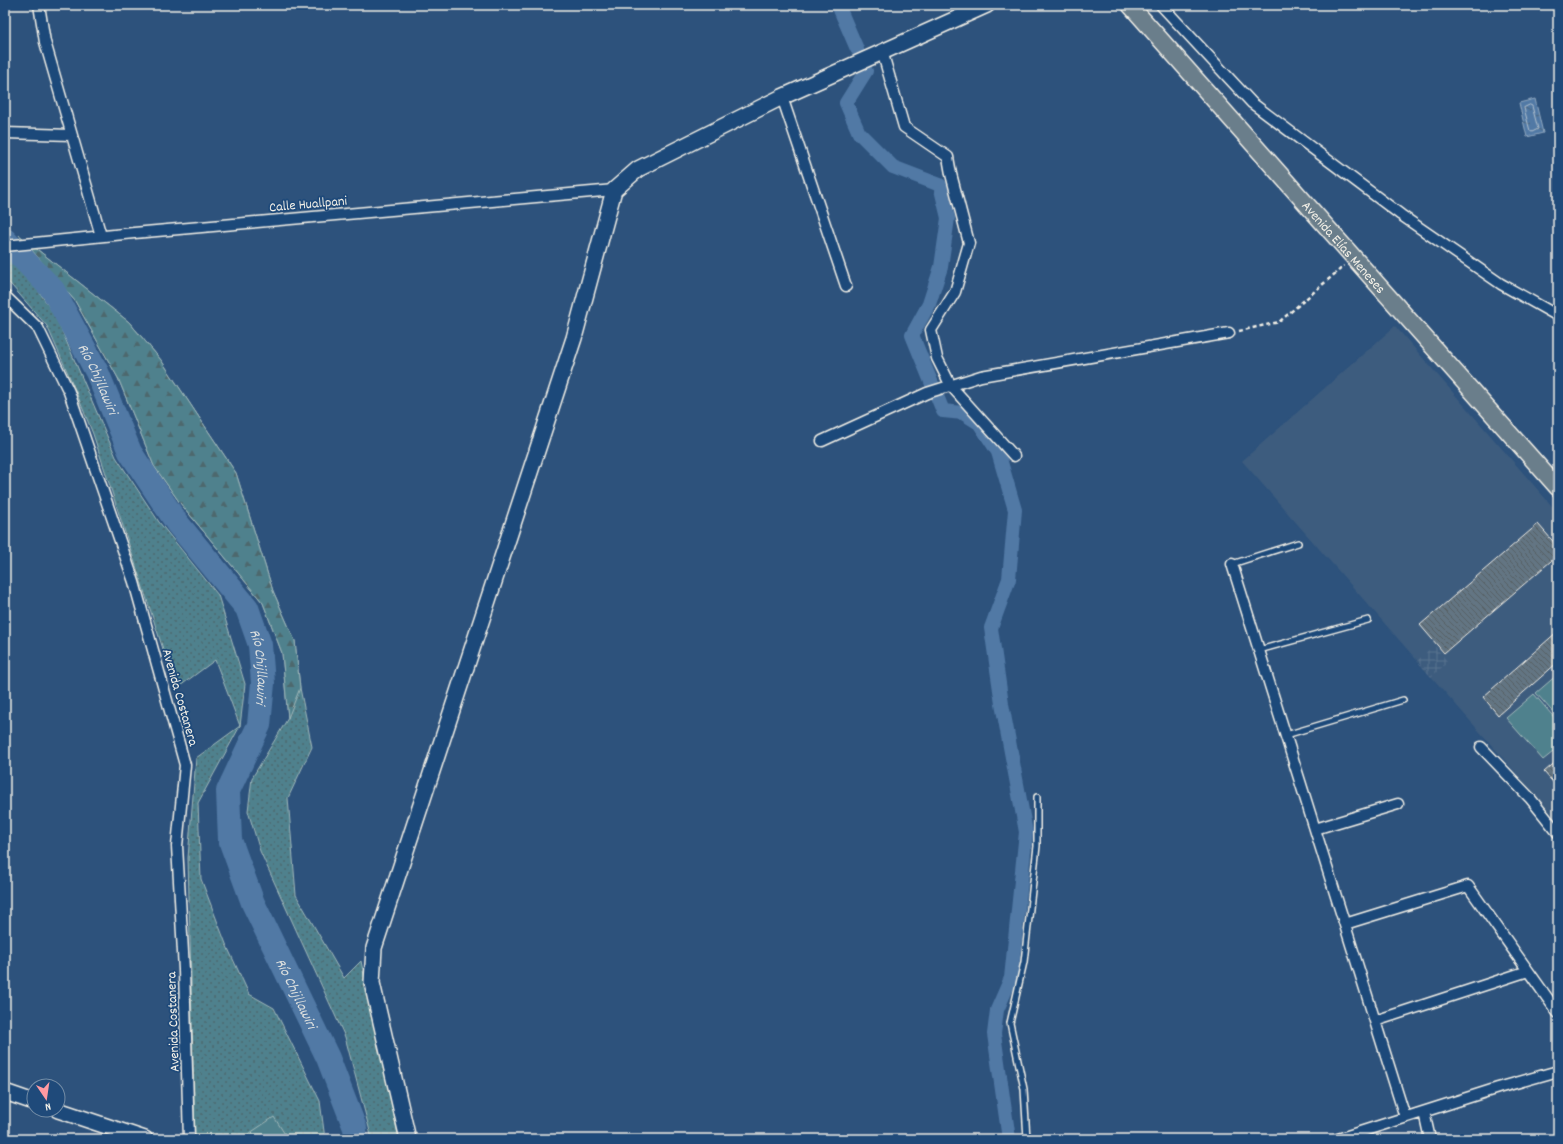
<svg xmlns="http://www.w3.org/2000/svg" width="1563" height="1144" viewBox="0 0 1563 1144" font-family="Dekko,sans-serif">
<style>
.built{fill:#3d5c7e}
.industrial{fill:url(#industrial-grid)}
.grass{fill:url(#grass-dots);stroke:#a2b9ba}
.forest{fill:url(#forest-firs);stroke:#a2b9ba}
.pitch{fill:#50818d;stroke:#a2b9ba}
.water{fill:url(#water-ripples);stroke:#92a9c0}
.lines{fill:none;stroke-linecap:round;stroke-linejoin:round}
.shore{stroke:#b3c1cd;stroke-width:1}
.canal{stroke:#5179a5;stroke-width:14}
.river{stroke:#5179a5;stroke-width:24}
.building{fill:url(#building-back-hatch);stroke:#f4f1e8}
.lane-casing{stroke:#f4f1e8;stroke-width:8}
.street-casing{stroke:#f4f1e8;stroke-width:13}
.secondary-casing{stroke:#f4f1e8;stroke-width:18}
.primary-casing{stroke:#f4f1e8;stroke-width:19}
.path{stroke:#f4f1e8;stroke-width:2.5;stroke-dasharray:4 3;stroke-linecap:butt}
.lane{stroke:#1f4a7a;stroke-width:5}
.street{stroke:#1f4a7a;stroke-width:10}
.secondary{stroke:#1f4a7a;stroke-width:15}
.primary{stroke:#6b7e8b;stroke-width:16}
.labels{text-anchor:middle;stroke-width:3.5;stroke-linejoin:round;paint-order:stroke}
.street-label{font-size:14px;fill:#f4f1e8;stroke:#1f4a7a}
.water-label{font-size:15px;font-style:italic;fill:#dcdfde;stroke:#1f4a7a}
</style>
<defs>
<pattern id="industrial-grid" width="8" height="8" patternUnits="userSpaceOnUse"><rect width="8" height="8" fill="#3d5c7e"/><path d="M0 4h8M4 0v8" fill="none" stroke="#5a7490"/></pattern>
<pattern id="grass-dots" width="8" height="8" patternUnits="userSpaceOnUse"><rect width="8" height="8" fill="#50818d"/><path d="M2 2h.1M6 6h.1" fill="none" stroke="#4d676d" stroke-width="1.8" stroke-linecap="round"/></pattern>
<pattern id="forest-firs" width="22" height="20" patternUnits="userSpaceOnUse"><rect width="22" height="20" fill="#50818d"/><path d="M5 1l3.5 6h-7zM16 11l3.5 6h-7z" fill="#4d676d"/></pattern>
<pattern id="water-ripples" width="26" height="14" patternUnits="userSpaceOnUse"><rect width="26" height="14" fill="#5179a5"/><path d="M2 4q2-2 4 0t4 0M15 11q2-2 4 0t4 0" fill="none" stroke="#4d637a"/></pattern>
<pattern id="building-back-hatch" width="6" height="6" patternUnits="userSpaceOnUse"><rect width="6" height="6" fill="#637483"/><path d="M-1 5l2 2M0 0l6 6M5-1l2 2" fill="none" stroke="#565e64"/></pattern>
</defs>
<rect width="100%" height="100%" fill="#2d527c"/>
<filter id="ink" filterUnits="userSpaceOnUse"><feTurbulence type="fractalNoise" baseFrequency=".025" numOctaves="2"/><feDisplacementMap in="SourceGraphic" scale="8" xChannelSelector="R" yChannelSelector="G"/><feConvolveMatrix kernelMatrix="1 2 1 2 8 2 1 2 1" color-interpolation-filters="sRGB"/></filter>
<g filter="url(#ink)">
<path class="built" d="M 1395,326 L 1558,513 L 1558,821 L 1242,461 Z"/>
<path class="industrial" d="M 1434,645 L 1448,662 L 1431,677 L 1417,661 Z"/>
<path class="grass" d="M 19,235 L 129,322 L 161,360 L 236,473 L 273,591 L 295,641 L 300,688 L 312,747 L 288,798 L 296,895 L 344,978 L 361,961 L 399,1139 L 372,1139 L 345,1037 L 260,851 L 248,811 L 252,778 L 288,718 L 282,653 L 263,603 L 180,503 L 154,466 L 118,378 L 75,301 Z
M 5,255 L 34,284 L 56,317 L 116,457 L 159,522 L 218,595 L 245,684 L 240,726 L 198,803 L 201,879 L 226,944 L 249,994 L 274,1008 L 320,1101 L 325,1139 L 195,1139 L 188,858 L 196,758 L 240,726 L 215,660 L 176,689 L 93,434 L 74,387 L 47,326 L 5,278 Z"/>
<path class="forest" d="M 19,235 L 129,322 L 161,360 L 236,473 L 273,591 L 295,641 L 300,688 L 288,718 L 282,653 L 263,603 L 180,503 L 154,466 L 118,378 L 75,301 Z"/>
<path class="pitch" d="M 1558,674 L 1558,718 L 1536,693 Z
M 1534,694 L 1558,722 L 1558,748 L 1543,760 L 1506,718 Z
M 274,1117 L 288,1139 L 241,1139 Z"/>
<path class="water" d="M 1535,99 L 1543,133 L 1527,137 L 1519,103 Z"/>
<g class="lines">
<path class="shore" d="M 1530,105 L 1532,106 L 1538,129 L 1532,132 L 1530,131 L 1524,108 Z"/>
<path class="canal" d="M 838,5 L 857,49
M 866,71 L 846,103 L 859,133 L 893,167 L 940,185 L 948,218 L 941,267 L 929,304 L 912,335 L 943,411 L 963,413 L 979,423 L 998,452 L 1015,510 L 1009,579 L 991,628 L 1002,704 L 1026,832 L 1011,978 L 997,1010 L 994,1034 L 1009,1139"/>
<path class="river" id="s1" d="M 5,240 L 53,290 L 97,372 L 130,452 L 177,523 L 247,608 L 260,645 L 263,683 L 259,725 L 228,791 L 230,840 L 253,903 L 328,1058 L 355,1128 L 356,1139"/>
</g>
<path class="building" d="M 1538,524 L 1558,547 L 1558,555 L 1444,653 L 1420,625 Z
M 1558,631 L 1558,662 L 1498,715 L 1483,697 Z
M 1558,760 L 1558,788 L 1544,772 Z"/>
<g class="lines">
<defs>
<path id="lane" d="M 1232,564 L 1298,543
M 1259,650 L 1368,620
M 1286,735 L 1403,700
M 1027,1139 L 1024,1089 L 1010,1023 L 1024,962 L 1037,846 L 1037,797"/>
<path id="street" d="M 39,5 L 45,42 L 101,236
M 1161,5 L 1252,103 L 1401,215 L 1501,284 L 1558,316
M 882,51 L 904,127 L 948,157 L 951,174 L 969,243 L 955,292 L 931,330 L 937,358 L 951,386 L 1014,456
M 782,97 L 846,286
M 5,133 L 71,135
M 5,246 L 134,233 L 614,190
M 5,296 L 38,328 L 69,392 L 134,582 L 185,765 L 177,846 L 184,970 L 189,1139
M 822,441 L 927,393 L 981,376 L 1229,333
M 1232,564 L 1405,1117
M 1481,747 L 1530,798 L 1558,833
M 1315,829 L 1398,804
M 1345,924 L 1468,886 L 1558,1013
M 1375,1021 L 1528,971
M 1424,1112 L 1430,1139
M 1338,1139 L 1498,1088 L 1558,1071"/>
<path id="secondary" d="M 5,1092 L 34,1102
M 58,1110 L 145,1139
M 408,1139 L 372,983 L 374,948 L 574,338 L 614,190 L 638,169 L 782,97 L 987,5"/>
<g id="primary">
<path id="s2" d="M 1130,5 L 1558,488"/>
</g>
</defs>
<use href="#lane" class="lane-casing"/>
<use href="#street" class="street-casing"/>
<use href="#secondary" class="secondary-casing"/>
<use href="#primary" class="primary-casing"/>
<path class="path" d="M 1239,331 L 1279,322 L 1344,266"/>
<use href="#lane" class="lane"/>
<use href="#street" class="street"/>
<use href="#secondary" class="secondary"/>
<use href="#primary" class="primary"/>
</g>
</g>
<g class="labels">
<g class="street-label">
<text transform="translate(308 203) rotate(-5)" y="5">Calle Huallpani</text>
<text dy="5" stroke="none"><textPath href="#s2" startOffset="323">Avenida Elías Meneses</textPath></text>
<text transform="translate(181 697) rotate(74)" y="5">Avenida Costanera</text>
<text transform="translate(172 1022) rotate(-92)" y="5">Avenida Costanera</text>
</g>
<g class="water-label">
<text dy="5" stroke="none"><textPath href="#s1" startOffset="169">Río Chijllawiri</textPath></text>
<text dy="5" stroke="none"><textPath href="#s1" startOffset="505">Río Chijllawiri</textPath></text>
<text dy="5" stroke="none"><textPath href="#s1" startOffset="853">Río Chijllawiri</textPath></text>
</g>
</g>
<rect width="1563" height="1144" fill="none" stroke="#1f4a7a" stroke-width="20"/>
<rect x="10" y="10" width="1543" height="1124" fill="none" stroke="#f4f1e8" stroke-width="1.5" filter="url(#ink)"/>
<g transform="translate(46 1098) rotate(167)"><circle r="19" fill="#1f4a7a" stroke="#748da6"/>
<path d="M0-3L7 15L0 10L-7 15Z" fill="#ff9aa2"/>
<text y="-6" font-size="11" font-weight="bold" text-anchor="middle" fill="#f4f1e8">N</text>
</g>
</svg>
